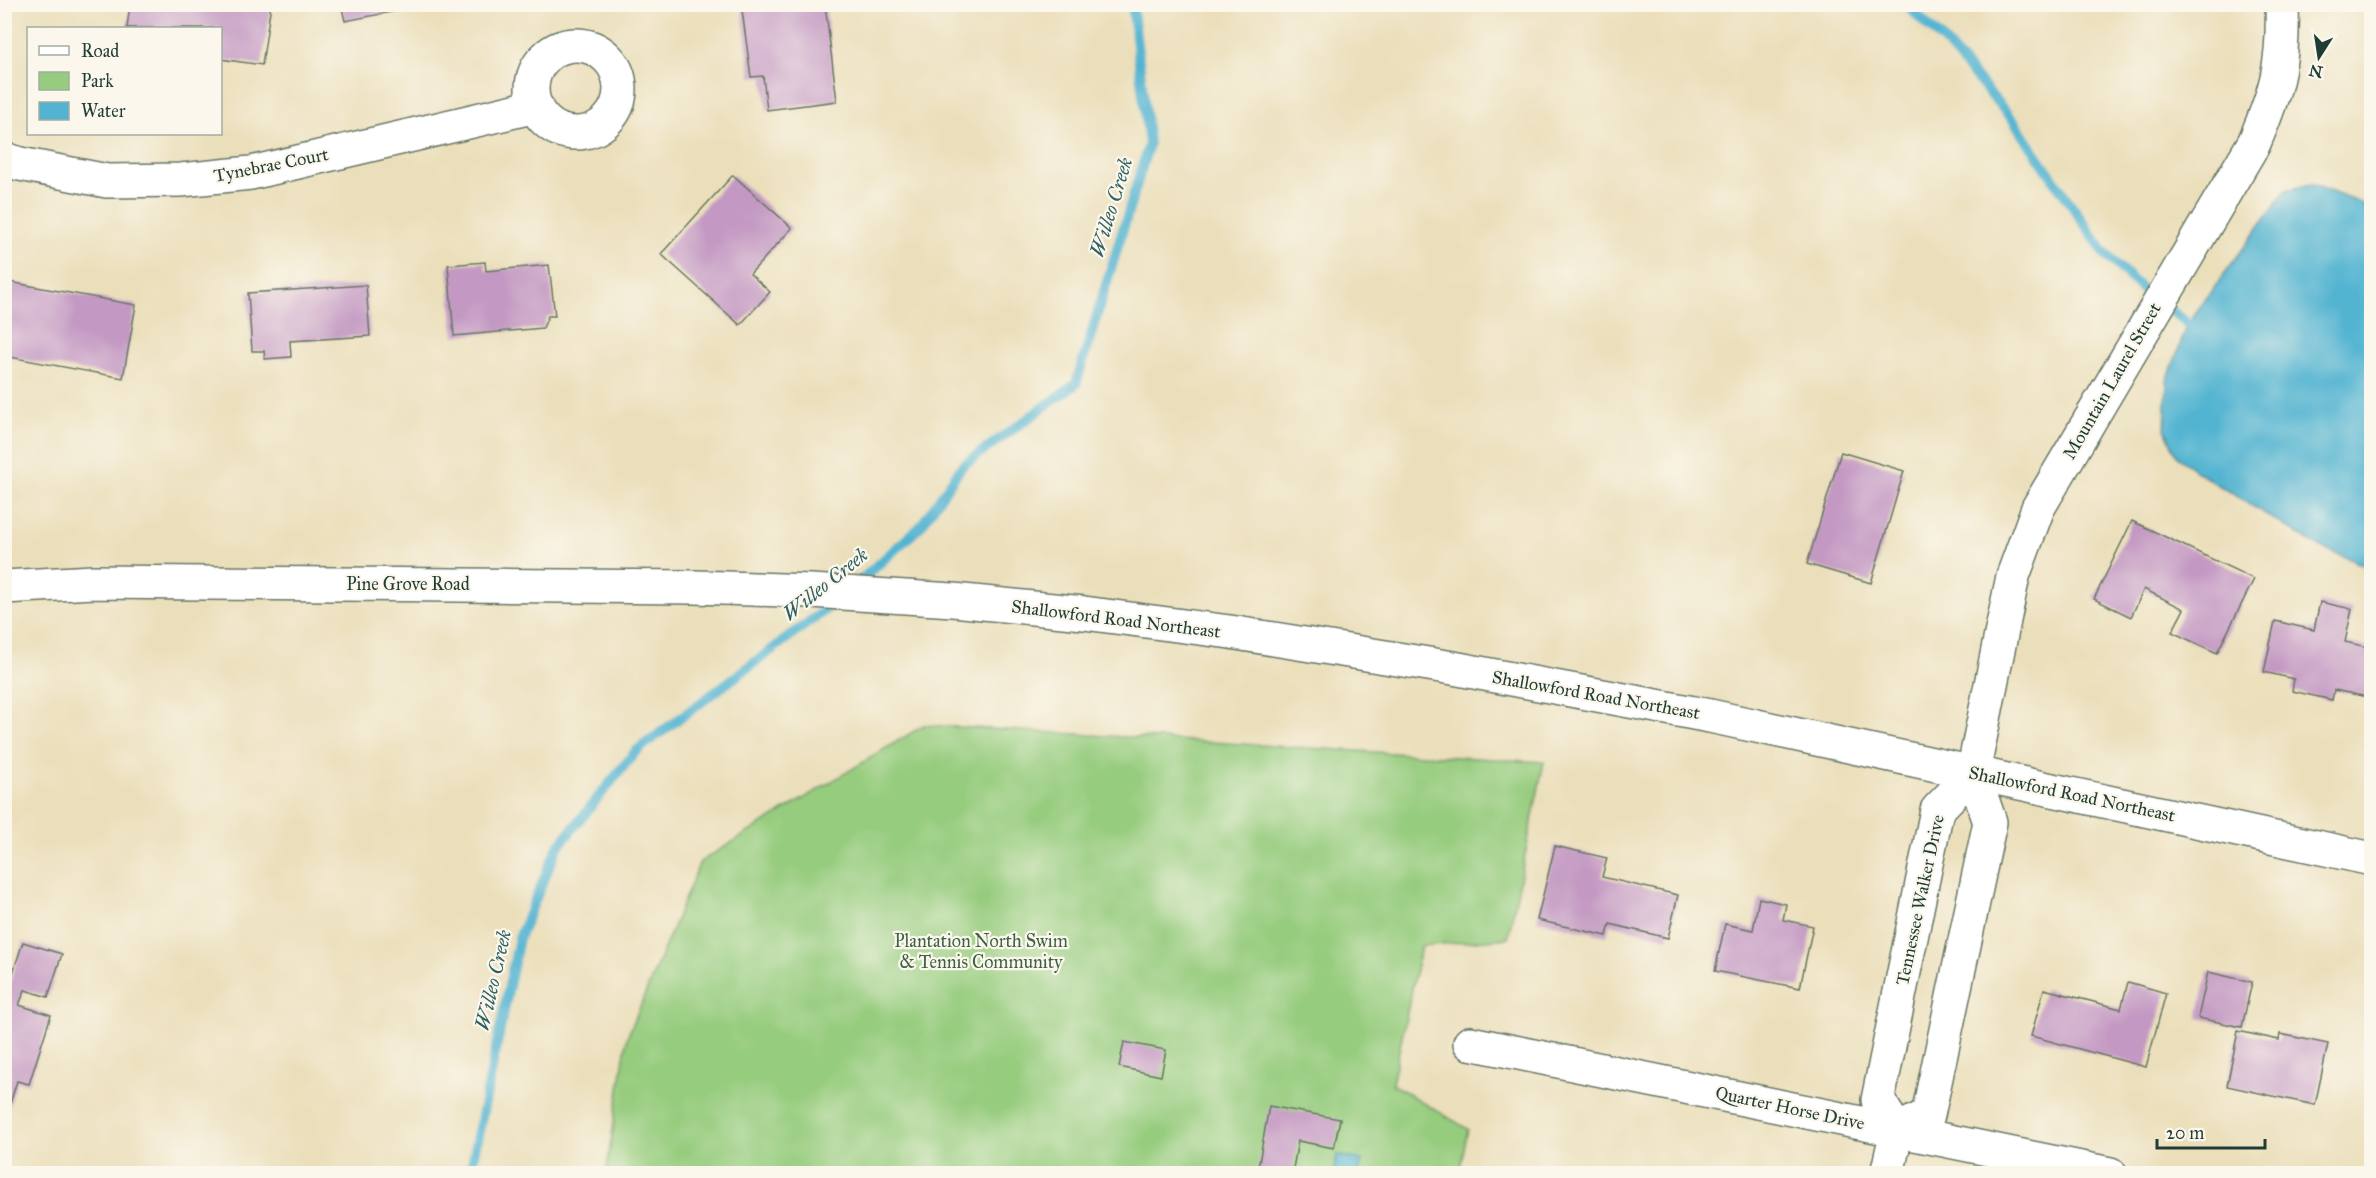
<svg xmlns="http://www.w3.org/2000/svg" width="2376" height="1178" viewBox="0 0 2376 1178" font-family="'IM FELL Great Primer',serif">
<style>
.green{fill:#96cc7e;stroke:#5a8459;stroke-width:1.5}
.water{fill:#53b4d1;stroke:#397882;stroke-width:1.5}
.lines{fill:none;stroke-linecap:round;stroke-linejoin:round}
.stream{stroke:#53b4d1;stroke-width:10}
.building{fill:#c398c2}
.street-casing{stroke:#667663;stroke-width:36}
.secondary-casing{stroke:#667663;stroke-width:36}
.street{stroke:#fff;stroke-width:33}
.secondary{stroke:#fff;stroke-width:33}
.labels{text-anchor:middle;stroke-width:4.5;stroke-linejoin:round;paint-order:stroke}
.street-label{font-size:18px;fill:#1f3d34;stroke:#fbf7ec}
.park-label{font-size:18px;fill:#3d6146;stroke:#fbf7ec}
.water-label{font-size:20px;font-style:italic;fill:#2f6163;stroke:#fbf7ec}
</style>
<rect width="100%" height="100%" fill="#fbf7ec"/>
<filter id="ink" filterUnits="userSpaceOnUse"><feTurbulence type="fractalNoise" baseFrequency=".0167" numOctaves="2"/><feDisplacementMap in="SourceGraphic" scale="12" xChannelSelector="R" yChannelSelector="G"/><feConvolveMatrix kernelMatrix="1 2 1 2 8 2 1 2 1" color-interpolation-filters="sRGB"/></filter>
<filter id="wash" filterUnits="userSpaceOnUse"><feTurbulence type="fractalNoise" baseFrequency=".008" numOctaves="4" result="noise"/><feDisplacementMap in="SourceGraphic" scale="24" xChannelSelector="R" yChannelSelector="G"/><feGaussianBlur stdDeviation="1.35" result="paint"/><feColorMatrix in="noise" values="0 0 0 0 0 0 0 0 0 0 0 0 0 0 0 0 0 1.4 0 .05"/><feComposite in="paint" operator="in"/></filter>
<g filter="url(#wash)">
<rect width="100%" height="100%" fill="#ebdfbb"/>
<path class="green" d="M 924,725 L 1544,762 L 1508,938 L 1421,946 L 1392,1084 L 1468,1129 L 1459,1173 L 606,1174 L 627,1038 L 700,862 Z"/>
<path class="water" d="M 2311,184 L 2371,207 L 2371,568 L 2312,543 L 2207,478 L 2177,457 L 2165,429 L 2167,381 L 2188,323 L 2286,190 Z
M 1337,1155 L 1362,1160 L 1359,1173 L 1333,1173 Z"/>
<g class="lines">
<path class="stream" d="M 1905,4 L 1942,39 L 2013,120 L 2105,254 L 2144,291 L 2188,323
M 853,587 L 920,527 L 962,466 L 1076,384 L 1149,144 L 1132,4
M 470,1174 L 519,938 L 557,848 L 636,751 L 837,601"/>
</g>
<g id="blocks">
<path class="building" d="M 130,4 L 271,4 L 262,65 L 220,59 L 220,28 L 127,28 Z
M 341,4 L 423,4 L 423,6 L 345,21 Z
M 786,4 L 825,4 L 837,101 L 767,110 L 763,76 L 751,77 L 742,10 Z
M 733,175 L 792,228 L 750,274 L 770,292 L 740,325 L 661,254 Z
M 485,262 L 486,271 L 549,265 L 555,316 L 548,316 L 543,328 L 454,336 L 448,265 Z
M 4,281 L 136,305 L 123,378 L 4,356 Z
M 366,285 L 370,336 L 290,341 L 291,357 L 265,359 L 264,351 L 252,351 L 248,293 Z
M 1841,452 L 1904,471 L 1871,583 L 1807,564 Z
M 2132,521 L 2254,579 L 2217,653 L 2172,632 L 2184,609 L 2144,589 L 2131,617 L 2094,599 Z
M 2320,602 L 2352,609 L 2345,642 L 2372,648 L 2372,698 L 2334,690 L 2332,700 L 2292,691 L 2294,679 L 2264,672 L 2275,621 L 2314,630 Z
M 1555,846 L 1607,858 L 1602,877 L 1678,895 L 1668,938 L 1610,924 L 1607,936 L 1537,920 Z
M 1759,898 L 1786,904 L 1783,920 L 1813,926 L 1800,988 L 1715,971 L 1725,924 L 1753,930 Z
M 23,942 L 62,954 L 48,997 L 25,990 L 19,1005 L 51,1015 L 29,1084 L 17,1081 L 6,1117 L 4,1116 L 4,1000 Z
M 2208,972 L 2252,982 L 2242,1027 L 2198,1018 Z
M 2128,982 L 2166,993 L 2146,1067 L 2031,1036 L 2044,989 L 2121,1009 Z
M 2238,1031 L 2279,1040 L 2280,1034 L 2328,1044 L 2315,1105 L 2227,1086 Z
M 1124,1042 L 1166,1050 L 1161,1076 L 1119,1067 Z
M 1269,1106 L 1340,1119 L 1334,1148 L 1298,1141 L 1292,1174 L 1257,1174 Z"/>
</g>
</g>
<g filter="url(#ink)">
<use href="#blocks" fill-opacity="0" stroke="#667663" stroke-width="1.5"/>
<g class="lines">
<defs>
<path id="street" d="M532 89a44 44 0 1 1 88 0a44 44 0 1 1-88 0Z
M 4,159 L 20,164 L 107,181 L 181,180 L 251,173 L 536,106
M 1470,1043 L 2110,1174
M 1897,1130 L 1928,1115 L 1990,822 L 1973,773 L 2013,576 L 2038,508 L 2254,143 C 2277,90 2284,63 2282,4
M 1887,1174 L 1897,1130 L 1878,1100 L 1937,810 L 1973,773"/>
<path id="secondary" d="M 4,587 L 93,582 L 695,587 L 811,591 L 953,600 L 1084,613 L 1230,632 L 1453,668 L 1710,716 L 2372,859"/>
</defs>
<use href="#street" class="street-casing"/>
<use href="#secondary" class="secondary-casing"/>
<use href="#street" class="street"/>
<use href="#secondary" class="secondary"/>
</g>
</g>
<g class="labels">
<g class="street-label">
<text transform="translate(271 165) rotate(-11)" y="6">Tynebrae Court</text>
<text transform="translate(2112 381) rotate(-60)" y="6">Mountain Laurel Street</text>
<text x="408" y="590">Pine Grove Road</text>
<text transform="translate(1116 619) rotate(7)" y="6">Shallowford Road Northeast</text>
<text transform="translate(1596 695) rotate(10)" y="6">Shallowford Road Northeast</text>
<text transform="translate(2072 794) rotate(12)" y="6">Shallowford Road Northeast</text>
<text transform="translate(1920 900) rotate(-78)" y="6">Tennessee Walker Drive</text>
<text transform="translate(1790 1108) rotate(12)" y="6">Quarter Horse Drive</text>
</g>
<g class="park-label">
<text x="981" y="947">Plantation North Swim<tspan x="981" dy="21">&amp; Tennis Community</tspan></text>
</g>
<g class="water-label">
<text transform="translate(1111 207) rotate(-73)" y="7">Willeo Creek</text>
<text transform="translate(825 584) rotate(-39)" y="7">Willeo Creek</text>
<text transform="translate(493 980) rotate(-77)" y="7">Willeo Creek</text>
</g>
</g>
<rect width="2376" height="1178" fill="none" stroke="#fbf7ec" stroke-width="24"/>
<rect x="27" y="27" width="195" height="108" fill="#fbf7ec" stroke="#a3ada2" stroke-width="1.5"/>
<rect x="39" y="46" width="30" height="9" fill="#ffffff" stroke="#a3ada2" stroke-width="1.5"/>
<text x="81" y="57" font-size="18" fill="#1f3d34">Road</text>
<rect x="39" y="72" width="30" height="18" fill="#96cc7e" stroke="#a3ada2" stroke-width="1.5"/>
<text x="81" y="87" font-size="18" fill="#1f3d34">Park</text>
<rect x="39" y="102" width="30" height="18" fill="#53b4d1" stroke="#a3ada2" stroke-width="1.5"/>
<text x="81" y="117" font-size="18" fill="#1f3d34">Water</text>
<g transform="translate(2319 57) rotate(192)" stroke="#fbf7ec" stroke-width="4.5" paint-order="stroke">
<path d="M0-4.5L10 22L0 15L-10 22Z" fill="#1f3d34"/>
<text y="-9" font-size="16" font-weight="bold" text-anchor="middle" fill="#1f3d34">N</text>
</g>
<path d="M2157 1139v9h108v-9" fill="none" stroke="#1f3d34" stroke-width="3"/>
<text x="2166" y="1139" font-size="18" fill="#1f3d34" stroke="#fbf7ec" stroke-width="4.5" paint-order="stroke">20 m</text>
</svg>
